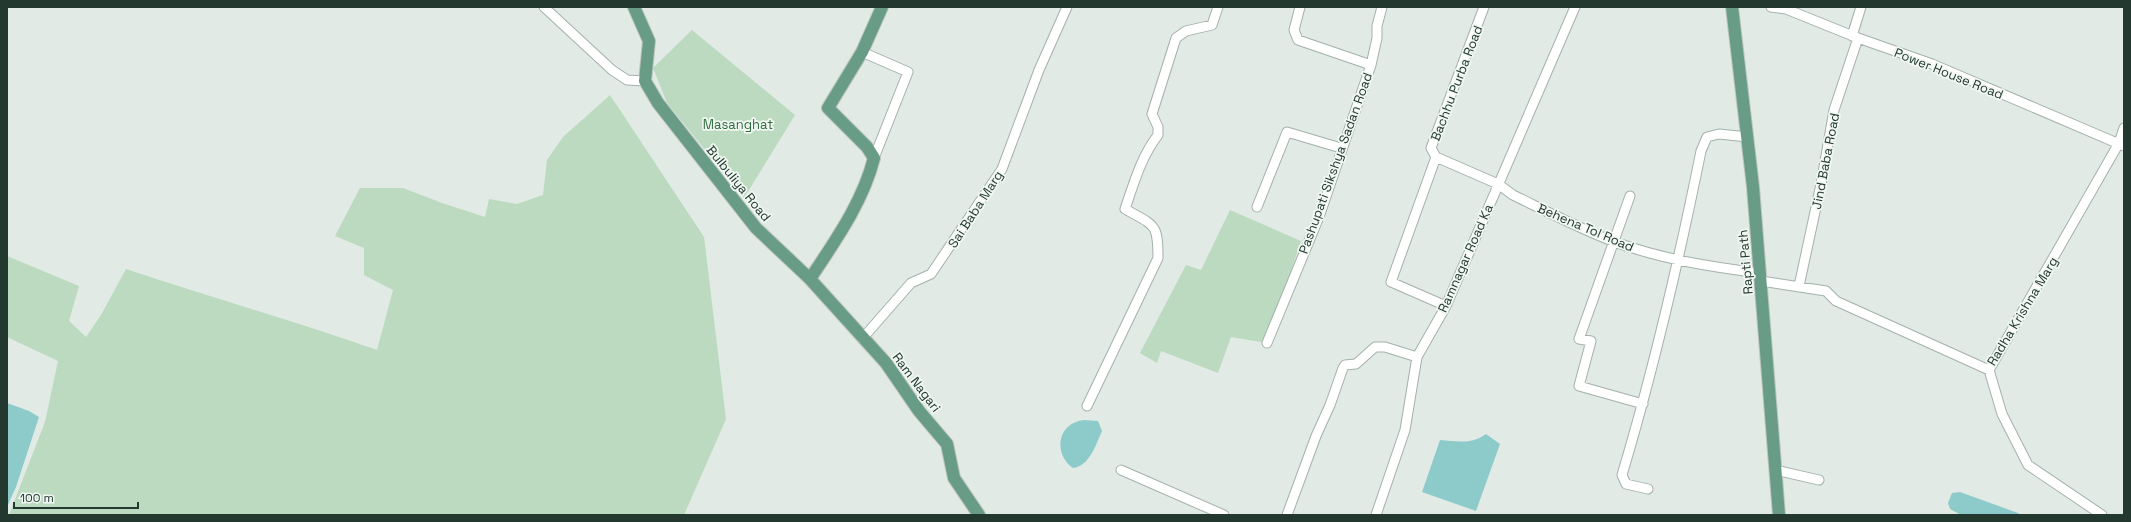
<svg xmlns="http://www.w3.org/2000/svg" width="2131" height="522" viewBox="0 0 2131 522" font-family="'Space Grotesk',sans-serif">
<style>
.green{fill:#bbdabf}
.water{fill:#8dcbcb}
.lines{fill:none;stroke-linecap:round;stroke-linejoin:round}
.minor-casing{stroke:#a4b1ab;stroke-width:11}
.major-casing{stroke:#bdc4c1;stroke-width:14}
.minor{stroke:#fff;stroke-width:9}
.major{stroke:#699c87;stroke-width:12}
.labels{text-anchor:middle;stroke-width:3.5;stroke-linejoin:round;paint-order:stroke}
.street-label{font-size:13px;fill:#233930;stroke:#f1f7f3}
.park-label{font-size:13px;fill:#306d3e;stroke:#f1f7f3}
</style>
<rect width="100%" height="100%" fill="#e1eae5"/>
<path class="green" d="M 692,30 L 795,115 L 744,198 L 667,103 L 653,68 Z
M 610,95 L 704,237 L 726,419 L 684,515 L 9,515 L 45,422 L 58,361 L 7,337 L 7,256 L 79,286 L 69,321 L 86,337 L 101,315 L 126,269 C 210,297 294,321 377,350 L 393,290 L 364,275 L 364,248 L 335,236 L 360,188 L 403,188 L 442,203 L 485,217 L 489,199 L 517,204 L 543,195 L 547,160 L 563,137 Z
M 1230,210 L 1301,241 L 1267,343 L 1231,337 L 1218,373 L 1161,351 L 1157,363 L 1140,353 L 1186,265 L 1201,270 Z"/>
<path class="water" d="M 7,403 L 29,411 L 39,417 L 16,487 L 7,507 Z
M 1084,420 L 1098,421 L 1102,431 C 1096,444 1090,466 1073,468 C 1053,454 1057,423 1084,420 Z
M 1486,434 L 1500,444 L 1476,511 L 1422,492 L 1440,440 C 1457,441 1471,445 1486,434 Z
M 1960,492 L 2018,513 L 2021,515 L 1961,515 L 1950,509 L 1948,503 L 1952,493 Z"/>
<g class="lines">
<defs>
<path id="minor" d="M 544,7 L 612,70 L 627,80 L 645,81
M 1771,7 L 1786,9 L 1858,38 L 1932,64 L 2124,146
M 1852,36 L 1861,7
M 862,52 L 908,72 L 874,158
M 1371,65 L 1377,38 L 1377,26 L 1382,7
M 1436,157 L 1498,184 L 1513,195 C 1546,211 1580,229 1615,242 C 1661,259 1711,267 1760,273
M 1630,196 L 1579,339 L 1591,341 L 1579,386 L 1643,404
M 1257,207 L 1287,132 L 1341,148
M 1761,281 L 1826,291 L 1836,301 L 1989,370 L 2119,143 L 2124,128
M 1799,286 L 1821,184 L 1834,110 L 1858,38
M 1446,306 L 1391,282 L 1436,157 L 1431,148 L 1484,7
M 862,339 L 911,283 L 931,274 L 1002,169 L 1039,70 L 1067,7
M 1267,343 L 1319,217 L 1371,65 L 1298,40 L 1294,30 L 1300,7
M 1989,370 L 2002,414 L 2028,465 L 2102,515
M 1087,406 L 1158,258 C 1158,223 1155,226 1125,209 C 1134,183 1141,157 1158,135 L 1158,127 L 1152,114 L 1176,38 L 1186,31 L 1212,25 L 1218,7
M 1121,470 L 1224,515
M 1775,470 L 1819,480
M 1648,489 L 1626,484 L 1622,475 C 1654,368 1679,260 1701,151 L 1707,137 L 1719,134 L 1748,137
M 1287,515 L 1316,436 L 1330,405 L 1343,368 L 1345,365 L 1356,364 L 1375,347 L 1385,347 L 1417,357
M 1376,515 L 1405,430 L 1417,357 L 1446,306 L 1575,7"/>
<path id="major" d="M 634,7 L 649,41 L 645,81 L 658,103 L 756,228 L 810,279 L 886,363 L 919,411 L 947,444 L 954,478 L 979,515
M 1732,7 L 1753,187 L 1779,515
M 810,279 C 835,241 863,202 874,158 L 867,147 L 828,108 L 862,52 L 882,7"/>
</defs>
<use href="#minor" class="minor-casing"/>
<use href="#major" class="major-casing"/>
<use href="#minor" class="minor"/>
<use href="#major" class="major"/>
</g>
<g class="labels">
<g class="street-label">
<text transform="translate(1949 73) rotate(22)" y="5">Power House Road</text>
<text transform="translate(1456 83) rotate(-69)" y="5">Bachhu Purba Road</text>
<text transform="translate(1825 161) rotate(-79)" y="5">Jind Baba Road</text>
<text transform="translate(1335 163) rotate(-70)" y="5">Pashupati Sikshya Sadan Road</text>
<text transform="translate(739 183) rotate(51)" y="5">Bulbuliya Road</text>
<text transform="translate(975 209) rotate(-57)" y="5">Sai Baba Marg</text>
<text transform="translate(1586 227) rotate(23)" y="5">Behena Tol Road</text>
<text transform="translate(1465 258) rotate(-66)" y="5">Ramnagar Road Ka</text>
<text transform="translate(1745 262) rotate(-95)" y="5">Rapti Path</text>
<text transform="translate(2022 311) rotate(-59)" y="5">Radha Krishna Marg</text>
<text transform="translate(917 382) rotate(53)" y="5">Ram Nagari</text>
</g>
<g class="park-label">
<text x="738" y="129">Masanghat</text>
</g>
</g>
<rect width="2131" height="522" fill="none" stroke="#233930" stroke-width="16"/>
<path d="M14 502v6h124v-6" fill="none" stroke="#233930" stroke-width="2"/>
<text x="20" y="502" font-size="12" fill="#233930" stroke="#f1f7f3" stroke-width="3" paint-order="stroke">100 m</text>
</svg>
